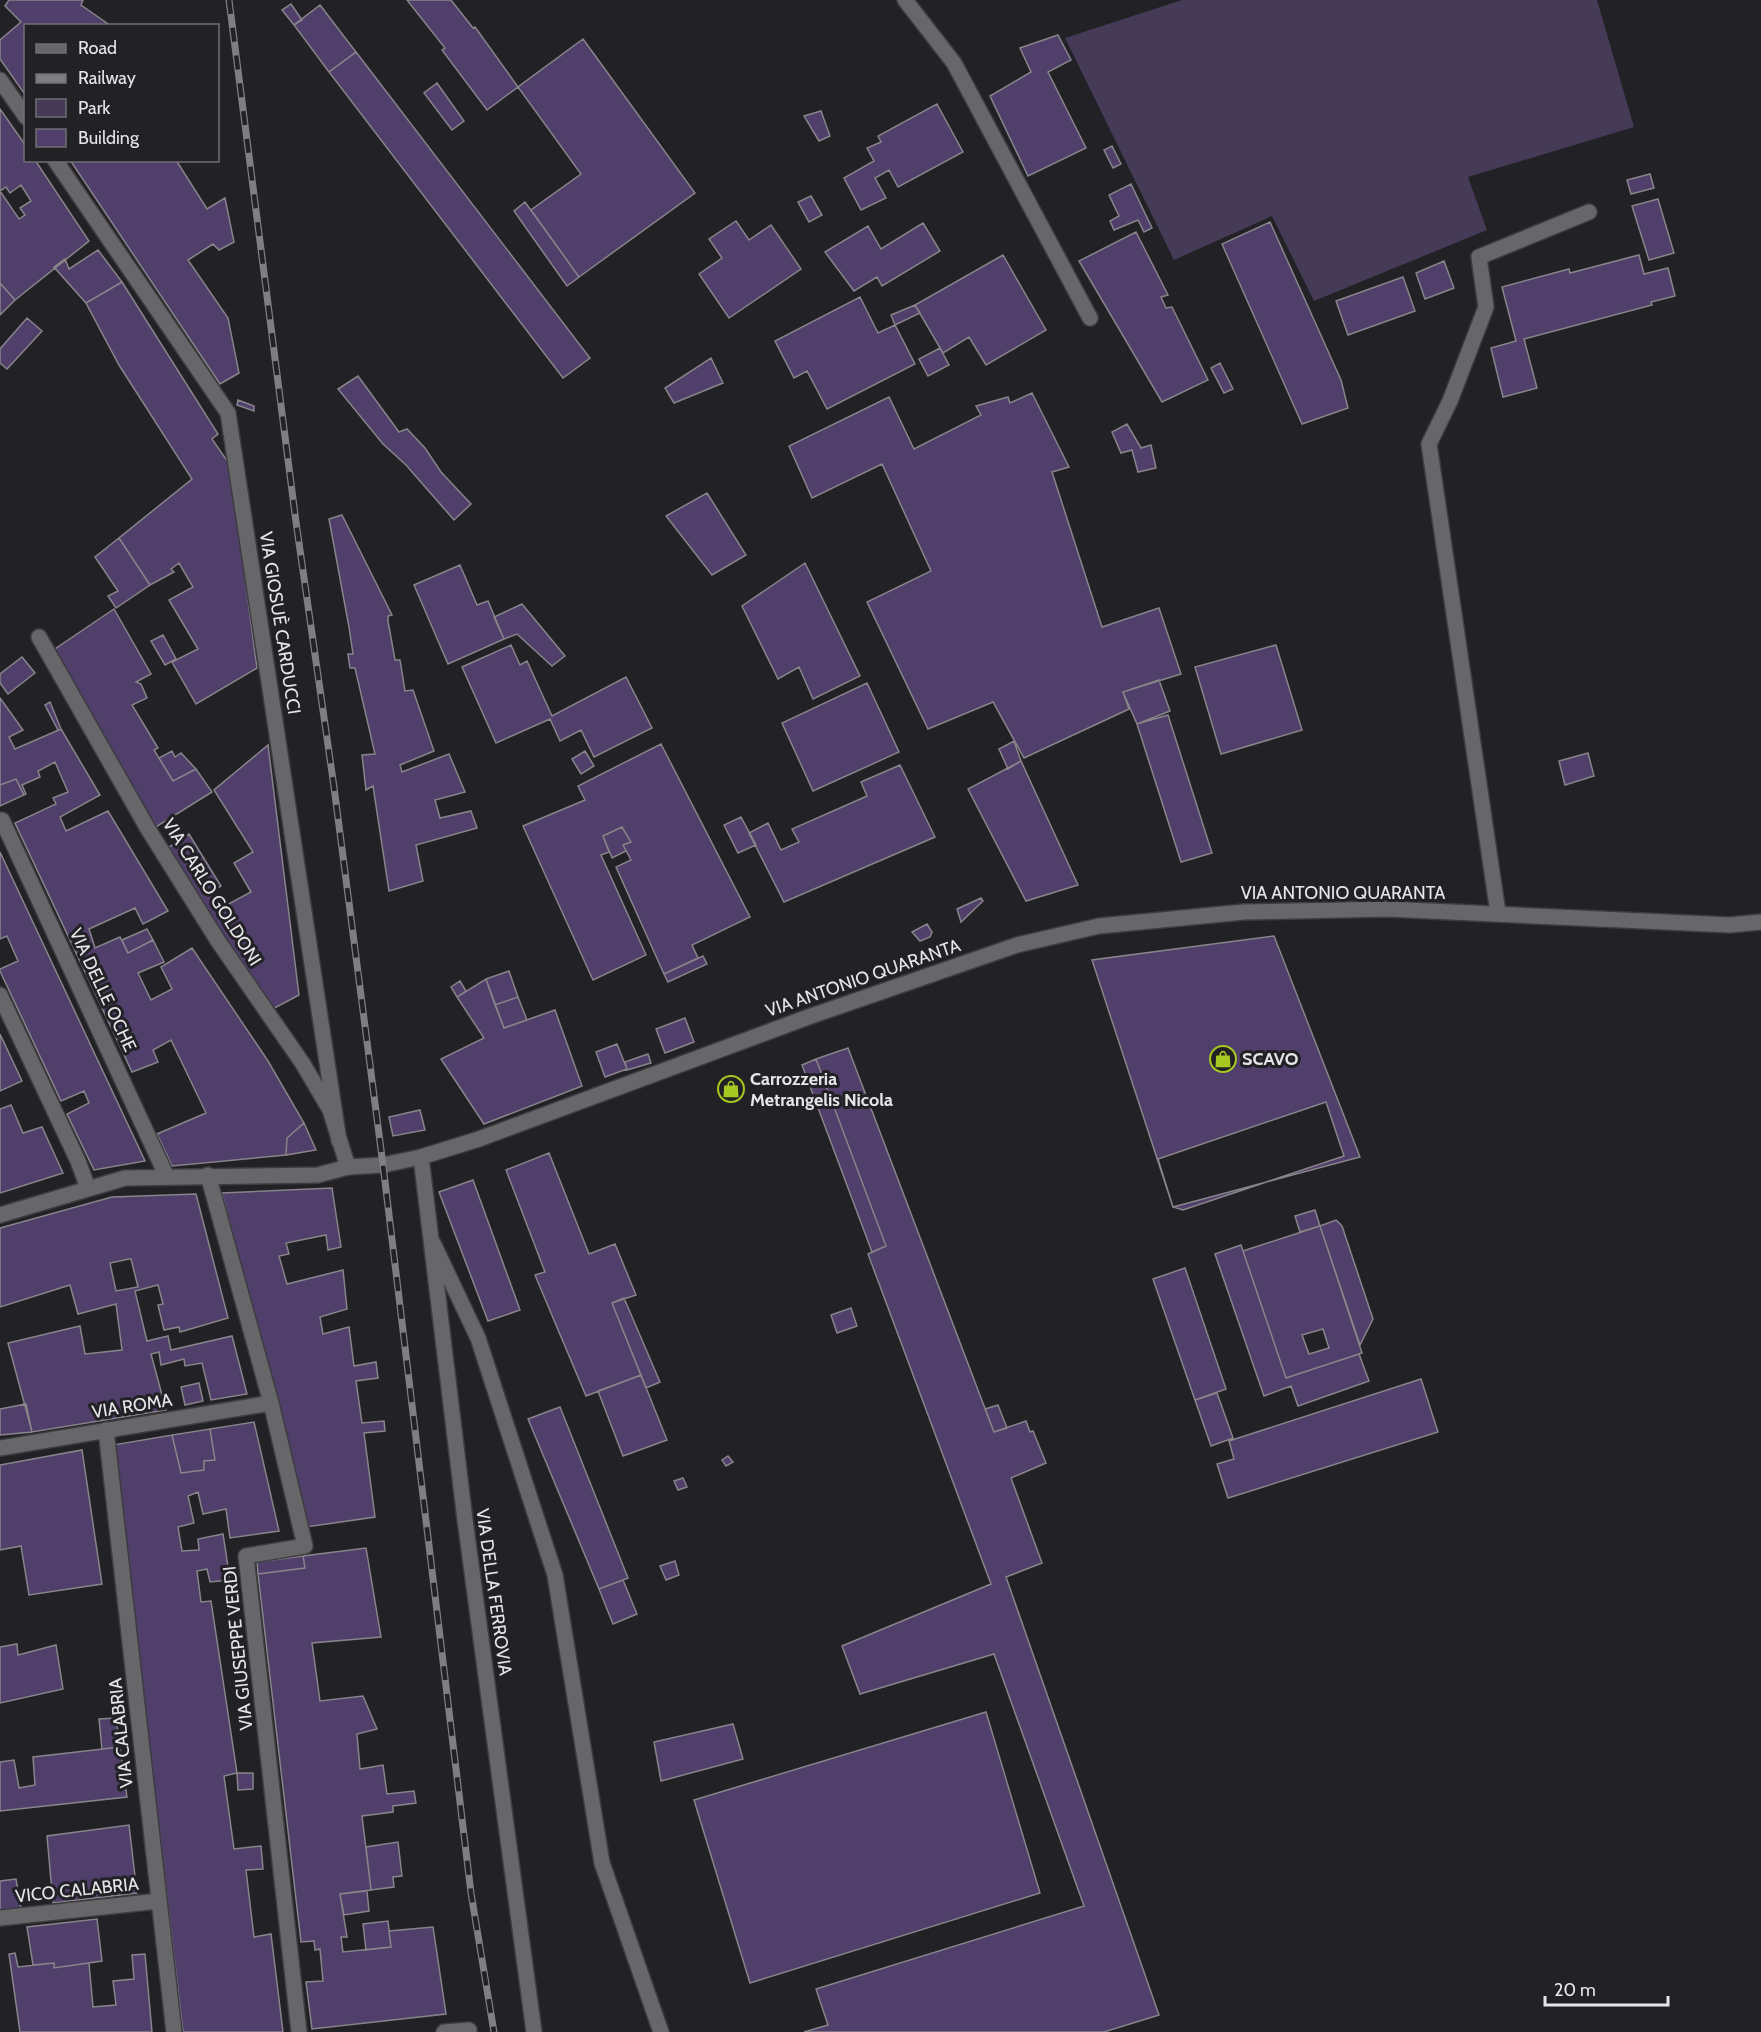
<svg xmlns="http://www.w3.org/2000/svg" width="1761" height="2032" viewBox="0 0 1761 2032" font-family="Cabin,sans-serif">
<style>
.green{fill:#453b56}
.building{fill:#503f6a;stroke:#87858a;stroke-width:1.5;fill-rule:evenodd}
.lines{fill:none;stroke-linecap:round;stroke-linejoin:round}
.service-casing{stroke:#3d3c40;stroke-width:18}
.minor-casing{stroke:#3d3c40;stroke-width:18}
.tertiary-casing{stroke:#3d3c40;stroke-width:18}
.service{stroke:#676669;stroke-width:15}
.minor{stroke:#676669;stroke-width:15}
.tertiary{stroke:#676669;stroke-width:15}
.rail-casing{stroke:#7f7e82;stroke-width:7}
.rail{stroke:#222125;stroke-width:4.5;stroke-dasharray:14;stroke-linecap:butt}
.labels{text-anchor:middle;stroke-width:6;stroke-linejoin:round;paint-order:stroke}
.street-label{font-size:18px;fill:#e6e5e8;stroke:#222125}
.poi-label{font-size:18px;font-weight:bold;fill:#e6e5e8;stroke:#222125;text-anchor:start}
</style>
<rect width="100%" height="100%" fill="#222125"/>
<path class="green" d="M 1182,0 L 1597,0 L 1634,127 L 1468,177 L 1487,230 L 1314,301 L 1272,216 L 1174,260 L 1065,38 Z"/>
<path class="building" d="M 9,0 L 83,0 L 81,5 L 111,26 L 26,26 L 26,96 L 0,59 L 0,40 L 21,22 L 5,6 Z
M 407,0 L 451,0 L 473,28 L 475,27 L 518,87 L 487,110 L 442,50 L 445,48 Z
M 291,4 L 302,20 L 294,25 L 282,10 Z
M 320,5 L 356,52 L 329,72 L 294,25 Z
M 1058,35 L 1071,60 L 1048,72 L 1086,148 L 1028,176 L 990,96 L 1031,72 L 1020,48 Z
M 583,39 L 695,193 L 579,277 L 531,210 L 581,174 L 518,87 Z
M 356,52 L 590,358 L 563,378 L 329,72 Z
M 437,83 L 464,121 L 452,130 L 424,93 Z
M 937,104 L 963,152 L 898,187 L 889,170 L 875,178 L 886,198 L 861,210 L 844,178 L 874,161 L 867,148 L 881,142 L 878,136 Z
M 0,109 L 26,146 L 26,160 L 35,160 L 89,241 L 15,300 L 0,283 L 0,191 L 19,219 L 25,215 L 20,208 L 31,201 L 21,185 L 10,193 L 6,187 L 0,191 Z
M 821,111 L 830,136 L 819,141 L 804,116 Z
M 1112,146 L 1121,164 L 1113,168 L 1104,150 Z
M 70,160 L 176,160 L 207,209 L 225,198 L 234,242 L 219,250 L 213,244 L 188,260 L 228,318 L 239,373 L 220,384 Z
M 1650,174 L 1654,188 L 1631,194 L 1627,180 Z
M 1131,184 L 1152,228 L 1144,232 L 1138,220 L 1114,230 L 1110,221 L 1119,216 L 1109,195 Z
M 811,196 L 822,215 L 809,222 L 798,202 Z
M 1658,199 L 1674,253 L 1649,260 L 1632,206 Z
M 525,202 L 579,277 L 567,286 L 514,211 Z
M 736,221 L 749,240 L 771,225 L 801,269 L 729,318 L 699,274 L 722,258 L 709,239 Z
M 1270,222 L 1341,380 L 1348,408 L 1302,424 L 1222,244 Z
M 923,223 L 940,251 L 882,286 L 877,277 L 854,291 L 825,252 L 868,226 L 881,249 Z
M 1136,232 L 1168,295 L 1161,297 L 1166,308 L 1172,307 L 1208,380 L 1162,402 L 1079,261 Z
M 98,250 L 122,282 L 86,303 L 54,267 L 65,259 L 69,269 Z
M 1003,255 L 1046,330 L 986,365 L 969,337 L 943,353 L 915,305 Z
M 1639,255 L 1644,274 L 1668,268 L 1675,296 L 1651,302 L 1652,305 L 1524,339 L 1537,388 L 1503,397 L 1491,348 L 1516,341 L 1502,287 L 1569,269 L 1570,273 Z
M 1444,261 L 1454,288 L 1425,299 L 1416,273 Z
M 1403,277 L 1415,311 L 1348,335 L 1336,301 Z
M 122,282 L 218,434 L 212,439 L 230,465 L 257,668 L 196,704 L 172,662 L 198,649 L 169,600 L 193,587 L 179,563 L 171,569 L 174,572 L 150,585 L 119,538 L 192,479 L 119,365 L 86,303 Z
M 0,283 L 15,300 L 0,315 Z
M 860,297 L 878,333 L 895,325 L 915,364 L 827,409 L 807,371 L 794,378 L 775,341 Z
M 915,305 L 920,313 L 895,325 L 891,315 Z
M 27,318 L 42,331 L 7,369 L 0,363 L 0,349 Z
M 940,348 L 949,365 L 928,376 L 919,359 Z
M 711,358 L 723,383 L 674,403 L 665,388 Z
M 1220,363 L 1233,389 L 1224,393 L 1211,368 Z
M 358,376 L 399,432 L 407,429 L 425,448 L 441,472 L 471,504 L 454,520 L 406,465 L 383,444 L 338,389 Z
M 1032,393 L 1069,467 L 1052,472 L 1102,627 L 1159,608 L 1181,674 L 1123,692 L 1129,709 L 1024,758 L 993,702 L 928,729 L 867,602 L 931,571 L 882,464 L 812,498 L 789,446 L 889,397 L 914,449 L 981,415 L 976,406 L 1008,397 L 1010,403 Z
M 238,400 L 254,406 L 254,411 L 237,405 Z
M 1127,424 L 1141,448 L 1151,445 L 1156,468 L 1138,472 L 1132,450 L 1121,453 L 1112,432 Z
M 707,493 L 746,555 L 712,575 L 666,516 Z
M 342,515 L 392,615 L 388,616 L 388,621 L 395,660 L 400,660 L 405,691 L 413,690 L 434,751 L 400,765 L 402,772 L 449,754 L 465,792 L 435,800 L 440,818 L 471,811 L 477,828 L 416,845 L 423,881 L 389,891 L 373,786 L 366,790 L 362,755 L 375,754 L 355,668 L 350,668 L 348,654 L 353,654 L 349,627 L 329,519 Z
M 119,538 L 150,585 L 116,608 L 108,596 L 118,591 L 95,557 Z
M 805,563 L 860,676 L 813,699 L 799,667 L 778,679 L 742,606 Z
M 460,565 L 477,605 L 488,601 L 504,639 L 448,664 L 414,585 Z
M 522,604 L 565,656 L 552,666 L 517,634 L 504,639 L 494,617 Z
M 114,609 L 151,674 L 136,682 L 141,684 L 147,698 L 132,705 L 158,748 L 154,750 L 173,781 L 196,769 L 212,792 L 151,830 L 49,653 Z
M 163,635 L 176,659 L 165,665 L 151,641 Z
M 511,645 L 520,665 L 527,661 L 552,716 L 626,677 L 652,728 L 594,757 L 581,730 L 560,741 L 550,719 L 496,743 L 462,667 Z
M 1276,645 L 1302,730 L 1221,754 L 1195,667 Z
M 22,657 L 35,673 L 8,694 L 0,683 L 0,674 Z
M 1159,680 L 1170,711 L 1137,724 L 1123,692 Z
M 867,683 L 899,752 L 813,791 L 782,723 Z
M 0,698 L 23,730 L 9,737 L 15,749 L 61,729 L 100,795 L 60,817 L 66,831 L 108,811 L 168,911 L 143,924 L 135,908 L 89,929 L 95,948 L 120,937 L 128,953 L 153,940 L 164,962 L 138,973 L 151,1000 L 172,989 L 161,967 L 192,948 L 268,1061 L 304,1123 L 287,1138 L 286,1155 L 172,1166 L 157,1134 L 206,1113 L 171,1040 L 153,1050 L 158,1062 L 132,1072 L 15,823 L 56,804 L 53,798 L 68,792 L 55,762 L 38,771 L 40,777 L 22,785 L 26,794 L 24,795 L 16,779 L 0,785 Z
M 50,702 L 61,729 L 58,730 L 45,705 Z
M 1168,715 L 1212,853 L 1181,862 L 1137,724 Z
M 1014,741 L 1021,761 L 1008,769 L 999,749 Z
M 661,744 L 750,917 L 692,945 L 698,958 L 664,974 L 616,867 L 631,860 L 623,845 L 631,842 L 622,827 L 603,836 L 609,852 L 601,855 L 646,955 L 593,980 L 523,826 L 585,800 L 578,786 Z
M 268,745 L 299,995 L 267,1012 L 166,849 L 189,834 L 221,886 L 213,891 L 223,907 L 251,892 L 234,863 L 253,852 L 214,790 Z
M 172,751 L 175,757 L 181,753 L 196,769 L 173,781 L 159,758 Z
M 585,751 L 594,766 L 581,774 L 572,759 Z
M 1588,753 L 1594,776 L 1565,785 L 1559,761 Z
M 1021,761 L 1078,885 L 1026,901 L 968,789 Z
M 900,765 L 935,837 L 784,902 L 749,833 L 768,823 L 781,850 L 799,842 L 792,829 L 867,796 L 861,782 Z
M 16,779 L 24,795 L 0,806 L 0,785 Z
M 741,817 L 756,845 L 738,853 L 724,825 Z
M 622,827 L 631,842 L 623,845 L 626,851 L 612,858 L 603,836 Z
M 0,852 L 145,1161 L 94,1170 L 67,1114 L 89,1103 L 84,1091 L 61,1101 L 0,971 L 0,969 L 18,961 L 7,936 L 0,939 Z
M 981,898 L 983,901 L 961,922 L 957,909 Z
M 927,924 L 932,932 L 930,937 L 920,941 L 912,932 Z
M 147,929 L 153,940 L 128,953 L 122,940 Z
M 1274,936 L 1360,1157 L 1173,1207 L 1092,960 Z
M 703,956 L 707,964 L 668,982 L 664,974 Z
M 509,971 L 518,997 L 495,1005 L 486,979 Z
M 486,979 L 504,1028 L 555,1010 L 582,1086 L 484,1124 L 441,1059 L 484,1038 L 457,997 Z
M 460,981 L 466,991 L 457,997 L 451,987 Z
M 518,997 L 527,1020 L 504,1028 L 495,1005 Z
M 685,1018 L 694,1042 L 665,1053 L 656,1029 Z
M 0,1034 L 22,1081 L 0,1091 Z
M 617,1044 L 627,1069 L 605,1077 L 596,1052 Z
M 848,1048 L 994,1432 L 1026,1421 L 1030,1432 L 1033,1431 L 1046,1463 L 1011,1478 L 1042,1563 L 1006,1577 L 1159,2015 L 1104,2032 L 804,2032 L 828,2025 L 816,1989 L 1084,1906 L 994,1654 L 860,1694 L 842,1646 L 991,1584 L 868,1254 L 886,1246 L 816,1059 Z
M 648,1054 L 651,1063 L 627,1070 L 625,1062 Z
M 816,1059 L 886,1246 L 872,1252 L 802,1065 Z
M 1326,1102 L 1344,1156 L 1183,1210 L 1173,1207 L 1158,1159 Z
M 11,1105 L 23,1133 L 42,1127 L 63,1173 L 0,1193 L 0,1109 Z
M 420,1110 L 425,1130 L 393,1136 L 389,1117 Z
M 304,1123 L 316,1150 L 286,1155 L 287,1138 Z
M 549,1153 L 589,1254 L 615,1244 L 636,1295 L 612,1303 L 641,1375 L 586,1396 L 535,1275 L 545,1272 L 506,1170 Z
M 473,1180 L 520,1310 L 488,1321 L 439,1192 Z
M 332,1188 L 341,1247 L 328,1250 L 326,1235 L 286,1243 L 289,1254 L 279,1256 L 287,1284 L 343,1270 L 347,1309 L 320,1317 L 323,1334 L 349,1327 L 354,1366 L 376,1362 L 378,1378 L 356,1381 L 362,1423 L 384,1421 L 385,1431 L 364,1433 L 375,1517 L 306,1527 L 222,1193 Z
M 196,1194 L 228,1318 L 180,1332 L 179,1327 L 164,1330 L 158,1305 L 163,1304 L 158,1285 L 135,1291 L 147,1341 L 168,1336 L 171,1350 L 232,1336 L 247,1394 L 211,1400 L 202,1363 L 185,1366 L 184,1359 L 161,1365 L 159,1352 L 151,1354 L 166,1410 L 32,1432 L 8,1343 L 80,1326 L 85,1354 L 122,1350 L 116,1304 L 78,1314 L 70,1285 L 0,1307 L 0,1228 L 112,1197 ZM 129,1259 L 131,1259 L 138,1287 L 116,1291 L 110,1263 Z
M 1315,1210 L 1320,1226 L 1300,1232 L 1295,1216 Z
M 1336,1220 L 1342,1226 L 1373,1319 L 1360,1345 L 1320,1226 Z
M 1320,1226 L 1362,1353 L 1286,1378 L 1243,1251 ZM 1323,1329 L 1329,1348 L 1309,1354 L 1302,1335 Z
M 1241,1245 L 1286,1378 L 1359,1354 L 1369,1381 L 1298,1406 L 1291,1386 L 1264,1396 L 1215,1254 Z
M 1185,1268 L 1226,1389 L 1195,1400 L 1153,1279 Z
M 624,1298 L 660,1382 L 646,1388 L 612,1303 Z
M 851,1308 L 857,1326 L 837,1333 L 831,1315 Z
M 641,1375 L 667,1440 L 623,1456 L 598,1391 Z
M 1421,1379 L 1438,1432 L 1228,1498 L 1217,1464 L 1234,1459 L 1229,1441 Z
M 199,1383 L 203,1401 L 185,1405 L 181,1387 Z
M 1217,1393 L 1233,1438 L 1211,1446 L 1195,1400 Z
M 26,1404 L 32,1432 L 0,1435 L 0,1409 Z
M 998,1405 L 1007,1428 L 994,1432 L 985,1409 Z
M 560,1407 L 628,1578 L 599,1589 L 528,1419 Z
M 254,1422 L 279,1531 L 230,1538 L 226,1509 L 203,1514 L 198,1492 L 188,1496 L 194,1523 L 178,1527 L 182,1551 L 199,1550 L 198,1539 L 223,1534 L 230,1580 L 210,1582 L 207,1569 L 197,1571 L 201,1602 L 211,1601 L 237,1773 L 224,1776 L 234,1849 L 261,1846 L 263,1869 L 246,1870 L 254,1937 L 271,1934 L 283,2032 L 183,2032 L 113,1445 L 172,1435 L 181,1473 L 204,1470 L 204,1461 L 215,1460 L 210,1429 Z
M 210,1429 L 215,1460 L 204,1461 L 204,1470 L 181,1473 L 172,1435 Z
M 82,1450 L 102,1584 L 29,1595 L 21,1546 L 0,1550 L 0,1465 Z
M 728,1456 L 733,1462 L 726,1466 L 722,1460 Z
M 683,1478 L 687,1487 L 678,1490 L 674,1481 Z
M 366,1548 L 381,1637 L 312,1643 L 320,1701 L 363,1696 L 377,1729 L 357,1734 L 360,1769 L 383,1765 L 387,1794 L 414,1791 L 416,1803 L 393,1806 L 393,1812 L 362,1816 L 371,1890 L 340,1894 L 347,1937 L 341,1937 L 343,1952 L 391,1947 L 389,1931 L 433,1927 L 446,2014 L 312,2029 L 306,1982 L 323,1981 L 320,1949 L 315,1950 L 314,1941 L 301,1942 L 258,1574 L 305,1568 L 303,1556 Z
M 303,1556 L 305,1568 L 258,1574 L 257,1562 Z
M 675,1561 L 679,1575 L 666,1580 L 660,1566 Z
M 623,1580 L 637,1614 L 613,1624 L 599,1589 Z
M 17,1644 L 18,1655 L 56,1645 L 63,1689 L 0,1703 L 0,1647 Z
M 986,1712 L 1040,1893 L 750,1983 L 694,1800 Z
M 116,1718 L 120,1747 L 102,1749 L 99,1719 Z
M 733,1724 L 743,1759 L 661,1781 L 654,1742 Z
M 120,1747 L 127,1797 L 0,1811 L 0,1762 L 14,1760 L 19,1788 L 35,1785 L 33,1757 Z
M 237,1773 L 253,1773 L 253,1789 L 238,1790 Z
M 129,1825 L 137,1893 L 53,1903 L 47,1836 Z
M 398,1842 L 402,1876 L 393,1877 L 394,1887 L 371,1890 L 366,1847 Z
M 16,1879 L 21,1908 L 0,1911 L 0,1881 Z
M 367,1891 L 369,1911 L 344,1915 L 340,1894 Z
M 97,1919 L 102,1961 L 54,1968 L 54,1963 L 33,1965 L 27,1927 Z
M 388,1921 L 391,1947 L 366,1950 L 363,1924 Z
M 15,1953 L 18,1967 L 54,1963 L 54,1968 L 89,1963 L 93,2007 L 116,2005 L 113,1981 L 134,1979 L 132,1955 L 145,1954 L 152,2032 L 20,2032 L 9,1954 Z"/>
<g class="lines">
<defs>
<path id="service" d="M 1498,913 L 1429,444 L 1450,401 L 1486,307 L 1479,257 L 1589,212
M 433,1243 L 478,1338 L 555,1575 L 602,1863 L 661,2032"/>
<path id="minor" d="M 905,0 L 954,63 L 1090,318
M 0,80 L 26,117
M 55,160 L 228,413 L 339,1141
M 39,637 L 148,829 L 218,941 L 303,1064 L 330,1110 L 348,1167
M 2,820 L 167,1177
M 0,995 L 78,1161 L 88,1188
M 421,1157 L 465,1520 L 534,2032
M 208,1175 L 271,1403 L 305,1546 L 246,1556 L 299,2032
M 106,1430 L 174,2032
M 0,1448 L 271,1403
M 0,1918 L 159,1901
M 444,2032 L 469,2030"/>
<path id="tertiary" d="M 0,1215 L 125,1178 L 318,1175 L 348,1167 L 383,1165 L 421,1157 L 479,1139 L 811,1016 L 1017,945 L 1099,926 L 1244,912 L 1387,909 L 1730,925 L 1761,922"/>
</defs>
<use href="#service" class="service-casing"/>
<use href="#minor" class="minor-casing"/>
<use href="#tertiary" class="tertiary-casing"/>
<use href="#service" class="service"/>
<use href="#minor" class="minor"/>
<use href="#tertiary" class="tertiary"/>
<defs>
<path id="rail" d="M 229,0 L 296,522 L 334,787 L 383,1165 L 471,1893 L 494,2032"/>
</defs>
<use href="#rail" class="rail-casing"/>
<use href="#rail" class="rail"/>
</g>
<defs>
<symbol id="shop-ring" viewBox="-11 -11 22 22"><circle r="9.5" fill="#222125" stroke="#a6c820" stroke-width="1.5"/><path d="M-5-2.5h2.3a2.7 3.5 0 0 1 5.4 0H5L5.5 6h-11ZM-1.5-2.5h3a1.5 2.3 0 0 0-3 0Z" fill="#a6c820"/></symbol>
</defs>
<g fill-rule="evenodd">
<use href="#shop-ring" x="1208" y="1044" width="30" height="30"/>
<use href="#shop-ring" x="716" y="1074" width="30" height="30"/>
</g>
<g class="labels">
<g class="street-label">
<text transform="translate(280 623) rotate(81)" y="6">VIA GIOSUÈ CARDUCCI</text>
<text transform="translate(212 892) rotate(58)" y="6">VIA CARLO GOLDONI</text>
<text x="1343" y="899">VIA ANTONIO QUARANTA</text>
<text transform="translate(863 978) rotate(-19)" y="6">VIA ANTONIO QUARANTA</text>
<text transform="translate(103 990) rotate(65)" y="6">VIA DELLE OCHE</text>
<text transform="translate(132 1406) rotate(-9)" y="6">VIA ROMA</text>
<text transform="translate(494 1592) rotate(82)" y="6">VIA DELLA FERROVIA</text>
<text transform="translate(238 1648) rotate(-96)" y="6">VIA GIUSEPPE VERDI</text>
<text transform="translate(121 1733) rotate(-96)" y="6">VIA CALABRIA</text>
<text transform="translate(77 1890) rotate(-6)" y="6">VICO CALABRIA</text>
</g>
<g class="poi-label">
<text x="1242" y="1065">SCAVO</text>
<text x="750" y="1085">Carrozzeria<tspan x="750" dy="21">Metrangelis Nicola</tspan></text>
</g>
</g>
<rect x="24" y="24" width="195" height="138" fill="#222125" stroke="#706f73" stroke-width="1.5"/>
<rect x="36" y="44" width="30" height="9" fill="#676669" stroke="#706f73" stroke-width="1.5"/>
<text x="78" y="54" font-size="18" fill="#e6e5e8">Road</text>
<rect x="36" y="74" width="30" height="9" fill="#7f7e82" stroke="#706f73" stroke-width="1.5"/>
<text x="78" y="84" font-size="18" fill="#e6e5e8">Railway</text>
<rect x="36" y="99" width="30" height="18" fill="#453b56" stroke="#706f73" stroke-width="1.5"/>
<text x="78" y="114" font-size="18" fill="#e6e5e8">Park</text>
<rect x="36" y="129" width="30" height="18" fill="#503f6a" stroke="#706f73" stroke-width="1.5"/>
<text x="78" y="144" font-size="18" fill="#e6e5e8">Building</text>
<path d="M1545 1996v9h123v-9" fill="none" stroke="#e6e5e8" stroke-width="3"/>
<text x="1554" y="1996" font-size="18" fill="#e6e5e8" stroke="#222125" stroke-width="4.5" paint-order="stroke">20 m</text>
</svg>
